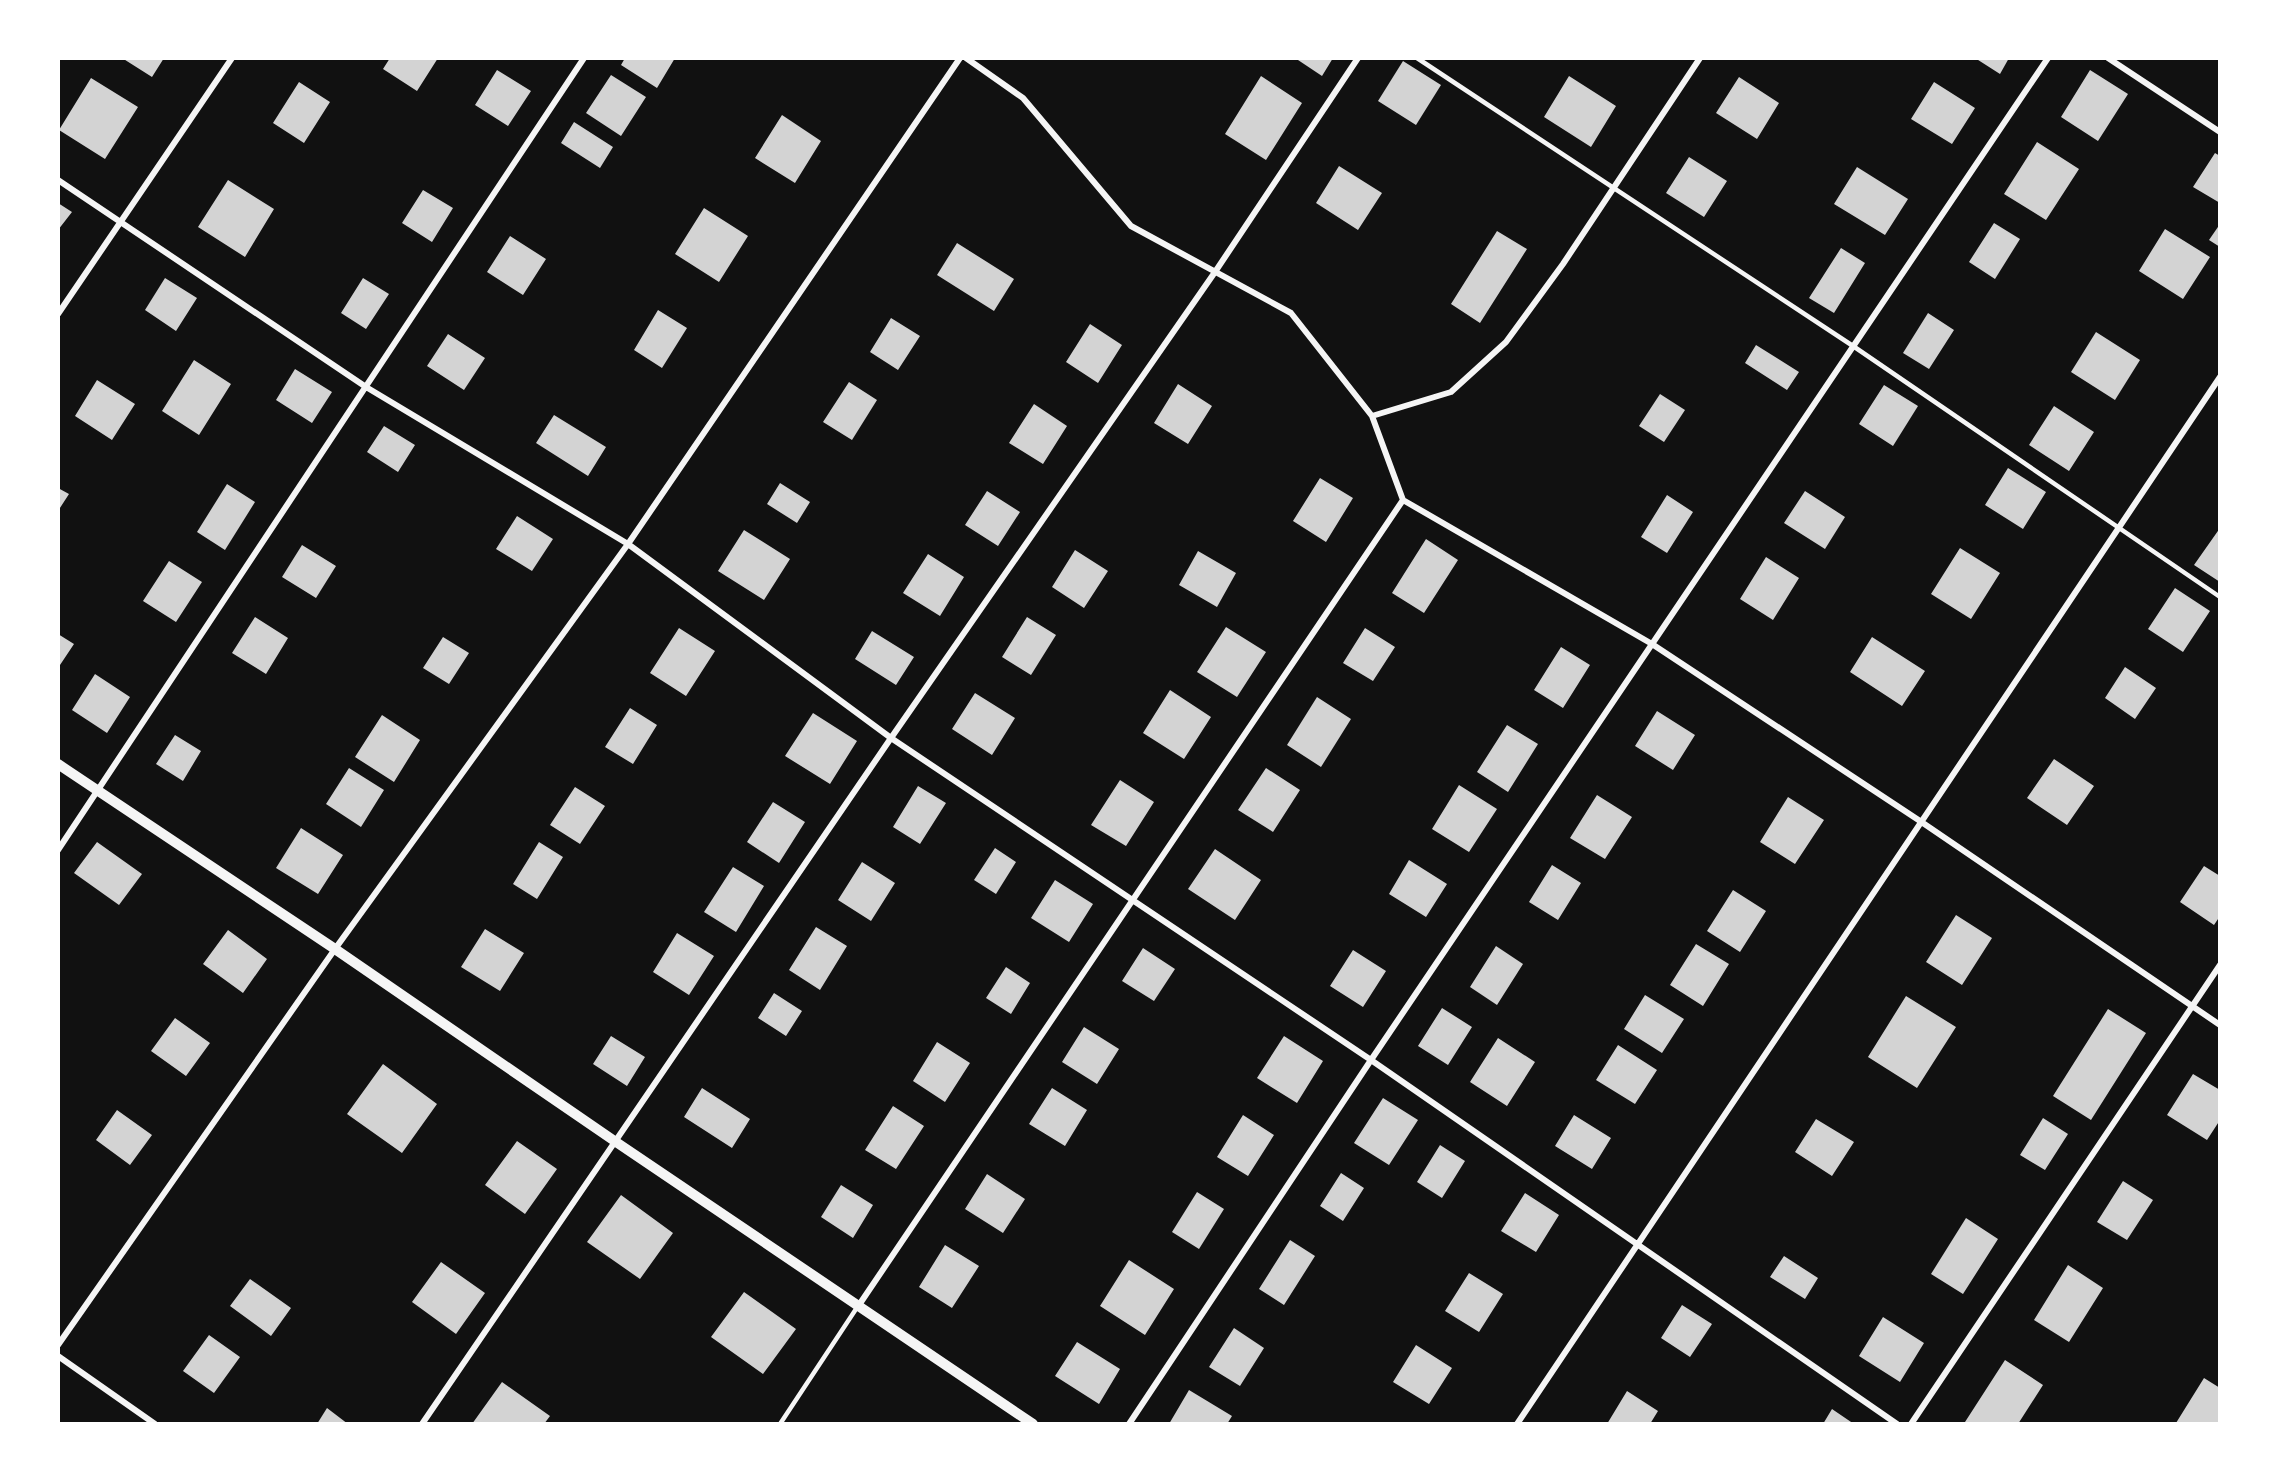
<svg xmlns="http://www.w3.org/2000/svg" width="2278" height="1482" viewBox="0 0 2278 1482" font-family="'Alegreya Sans',sans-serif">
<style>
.building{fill:#d3d3d3}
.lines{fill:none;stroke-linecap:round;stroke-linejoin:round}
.service{stroke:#f5f5f5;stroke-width:4.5}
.minor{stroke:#f5f5f5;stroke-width:6}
.tertiary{stroke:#f5f5f5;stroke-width:10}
</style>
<rect width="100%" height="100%" fill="#111"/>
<path class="building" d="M 122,58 L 164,58 L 152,77 Z
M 390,58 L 438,58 L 417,91 L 383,69 Z
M 625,58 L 675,58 L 657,88 L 621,65 Z
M 1295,58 L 1333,58 L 1322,76 Z
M 1975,58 L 2009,58 L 2000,74 Z
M 1403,61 L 1441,85 L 1416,125 L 1378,101 Z
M 497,70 L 531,91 L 508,126 L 475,105 Z
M 2090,70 L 2128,94 L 2098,141 L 2061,117 Z
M 611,75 L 646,97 L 621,136 L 586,113 Z
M 1261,76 L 1302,103 L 1266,160 L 1225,134 Z
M 1569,76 L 1616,106 L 1591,147 L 1544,117 Z
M 1739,77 L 1779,103 L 1757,139 L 1716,113 Z
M 91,78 L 138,107 L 105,159 L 59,130 Z
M 299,82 L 330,102 L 304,143 L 273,123 Z
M 1934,82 L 1975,108 L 1952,144 L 1911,119 Z
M 782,115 L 821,141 L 795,183 L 755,158 Z
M 574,122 L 613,147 L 600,168 L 561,143 Z
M 2037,142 L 2079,169 L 2046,220 L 2004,194 Z
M 2215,153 L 2220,156 L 2220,203 L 2193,187 Z
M 1689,157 L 1727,181 L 1704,217 L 1666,193 Z
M 1339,166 L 1382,193 L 1358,230 L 1316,203 Z
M 1857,167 L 1908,199 L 1885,235 L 1834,204 Z
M 228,180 L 274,209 L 245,257 L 198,227 Z
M 423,190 L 453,208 L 432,242 L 402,223 Z
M 58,203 L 72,212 L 58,230 Z
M 704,208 L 748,236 L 719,282 L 675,254 Z
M 1994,223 L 2020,239 L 1995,279 L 1969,262 Z
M 2220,224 L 2220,247 L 2209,240 Z
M 2165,229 L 2210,257 L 2183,299 L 2139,271 Z
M 1497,231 L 1527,249 L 1480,323 L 1451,304 Z
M 510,236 L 546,259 L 523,295 L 487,272 Z
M 957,243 L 1014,279 L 994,311 L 937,275 Z
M 1841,248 L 1865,263 L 1834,313 L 1809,298 Z
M 165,278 L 197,298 L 176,331 L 145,310 Z
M 363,278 L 389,294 L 366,329 L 341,313 Z
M 658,310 L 687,328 L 662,368 L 634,350 Z
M 1928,313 L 1954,330 L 1929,369 L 1903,353 Z
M 891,318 L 920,336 L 898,370 L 870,352 Z
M 1090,324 L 1122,345 L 1098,383 L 1066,362 Z
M 2096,332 L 2140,360 L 2115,400 L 2071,372 Z
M 448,334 L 485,358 L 464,390 L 427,366 Z
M 1756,345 L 1799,372 L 1787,390 L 1745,363 Z
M 194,360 L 231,384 L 199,435 L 162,411 Z
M 295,369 L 332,392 L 312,423 L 276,400 Z
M 97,380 L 135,404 L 112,440 L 75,416 Z
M 849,382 L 877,400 L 852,440 L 823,422 Z
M 1178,384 L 1212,406 L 1188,444 L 1154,423 Z
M 1884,385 L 1918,406 L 1893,446 L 1859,424 Z
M 1660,394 L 1685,410 L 1664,442 L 1639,426 Z
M 1034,404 L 1067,426 L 1043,464 L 1009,443 Z
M 2054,406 L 2094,432 L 2069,471 L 2029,445 Z
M 554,415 L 606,447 L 588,476 L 536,443 Z
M 384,426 L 415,445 L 398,472 L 367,452 Z
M 2008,468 L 2046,492 L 2023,529 L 1985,505 Z
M 1320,478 L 1353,498 L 1326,542 L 1293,521 Z
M 780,483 L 810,502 L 797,523 L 767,504 Z
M 227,484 L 255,502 L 225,550 L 197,532 Z
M 58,488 L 69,494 L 58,511 Z
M 987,491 L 1020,512 L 998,546 L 965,525 Z
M 1805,491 L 1845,517 L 1825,549 L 1784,523 Z
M 1667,495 L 1693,512 L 1667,553 L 1641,537 Z
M 517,516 L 553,539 L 532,571 L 496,549 Z
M 2220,528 L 2220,582 L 2194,565 Z
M 744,530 L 790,559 L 764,600 L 718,571 Z
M 1426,539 L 1458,560 L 1424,613 L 1392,593 Z
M 302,545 L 336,566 L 316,598 L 282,577 Z
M 1960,548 L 2000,573 L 1971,619 L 1931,594 Z
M 1075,550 L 1108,571 L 1084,608 L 1052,587 Z
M 1198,551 L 1236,573 L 1217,607 L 1179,585 Z
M 928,554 L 964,577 L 940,616 L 903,593 Z
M 1766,557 L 1799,578 L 1773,620 L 1740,599 Z
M 169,561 L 202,582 L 176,622 L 143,601 Z
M 2175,588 L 2210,611 L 2183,652 L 2148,629 Z
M 255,617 L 288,638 L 266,674 L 232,653 Z
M 1027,617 L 1056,635 L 1031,675 L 1002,657 Z
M 1226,627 L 1266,652 L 1237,697 L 1197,672 Z
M 679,628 L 715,651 L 686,696 L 650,673 Z
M 1365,628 L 1395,647 L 1373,681 L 1343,663 Z
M 872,631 L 914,657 L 896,685 L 855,659 Z
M 58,634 L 74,644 L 58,668 Z
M 443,637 L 469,653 L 449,684 L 423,668 Z
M 1872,637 L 1925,671 L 1902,706 L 1850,672 Z
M 1561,647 L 1590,665 L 1563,708 L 1534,690 Z
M 2125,667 L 2156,688 L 2135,719 L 2105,698 Z
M 95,674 L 130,697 L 107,733 L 72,710 Z
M 1170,690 L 1211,717 L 1184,759 L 1143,733 Z
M 975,693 L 1015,718 L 992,755 L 952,729 Z
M 1317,697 L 1351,719 L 1321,767 L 1287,745 Z
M 630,708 L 657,725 L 633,764 L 605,747 Z
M 1657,711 L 1695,735 L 1673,770 L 1635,746 Z
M 813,713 L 857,741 L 830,784 L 785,756 Z
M 382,715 L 420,740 L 394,782 L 355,757 Z
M 1507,725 L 1538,744 L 1508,792 L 1477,772 Z
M 175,735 L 201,751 L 183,781 L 156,764 Z
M 2054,759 L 2094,786 L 2067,825 L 2027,798 Z
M 349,768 L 384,790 L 361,827 L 326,804 Z
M 1266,768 L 1300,790 L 1273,832 L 1238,810 Z
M 1120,780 L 1154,802 L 1126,846 L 1091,825 Z
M 1459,785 L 1497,809 L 1469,852 L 1432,829 Z
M 918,786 L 946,803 L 920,844 L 893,827 Z
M 575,787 L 605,806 L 580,844 L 550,825 Z
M 1597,795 L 1632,817 L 1605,859 L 1570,838 Z
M 1788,797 L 1824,820 L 1795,864 L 1760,842 Z
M 773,802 L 805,822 L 779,863 L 747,842 Z
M 301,828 L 343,855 L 318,894 L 276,868 Z
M 97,842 L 142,874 L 119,905 L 74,873 Z
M 539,842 L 563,857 L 537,899 L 513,884 Z
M 995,848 L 1016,862 L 996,894 L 974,880 Z
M 1215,849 L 1261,880 L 1235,920 L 1188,889 Z
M 1409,860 L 1447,884 L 1426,917 L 1389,894 Z
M 862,862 L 895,883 L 871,921 L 838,900 Z
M 1552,865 L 1581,883 L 1558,920 L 1529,902 Z
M 2204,866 L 2220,876 L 2220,916 L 2214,925 L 2180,902 Z
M 733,867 L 764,886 L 736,932 L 704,912 Z
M 1055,880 L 1093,904 L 1069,942 L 1031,918 Z
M 1733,890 L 1766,911 L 1740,952 L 1707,931 Z
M 1956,915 L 1992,938 L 1962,985 L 1926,962 Z
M 816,927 L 847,946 L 820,990 L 789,970 Z
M 485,929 L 524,953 L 500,991 L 461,967 Z
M 228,930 L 267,959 L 243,993 L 203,964 Z
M 677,933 L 714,956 L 689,995 L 653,972 Z
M 1696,944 L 1729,964 L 1703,1006 L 1670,985 Z
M 1496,946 L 1523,964 L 1497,1005 L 1470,987 Z
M 1143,948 L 1175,969 L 1154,1001 L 1122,981 Z
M 1353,950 L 1386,971 L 1363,1007 L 1330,986 Z
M 1006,967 L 1030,983 L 1011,1014 L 986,998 Z
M 774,993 L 802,1011 L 786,1036 L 758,1018 Z
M 1645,995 L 1684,1019 L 1662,1053 L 1624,1029 Z
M 1906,996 L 1956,1027 L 1917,1088 L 1868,1057 Z
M 1442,1008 L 1472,1027 L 1448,1065 L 1418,1046 Z
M 2108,1009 L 2146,1033 L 2091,1120 L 2053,1096 Z
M 175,1018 L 210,1043 L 186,1076 L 151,1051 Z
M 1084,1027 L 1119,1049 L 1097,1084 L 1062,1062 Z
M 611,1036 L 645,1057 L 627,1086 L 593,1064 Z
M 1284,1036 L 1323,1061 L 1297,1103 L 1257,1078 Z
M 1498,1038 L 1535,1062 L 1507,1106 L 1470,1082 Z
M 937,1042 L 970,1063 L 945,1102 L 913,1081 Z
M 1618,1045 L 1657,1070 L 1635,1104 L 1596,1080 Z
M 383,1064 L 437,1104 L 402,1153 L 347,1114 Z
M 2193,1074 L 2220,1090 L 2220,1120 L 2207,1140 L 2167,1115 Z
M 702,1088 L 750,1119 L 732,1148 L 684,1117 Z
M 1052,1088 L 1087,1110 L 1065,1146 L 1029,1124 Z
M 1383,1098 L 1418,1120 L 1389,1165 L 1354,1143 Z
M 893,1106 L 924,1126 L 896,1169 L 865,1150 Z
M 117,1110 L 152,1135 L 130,1165 L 96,1140 Z
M 1243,1115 L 1274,1135 L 1248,1176 L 1217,1157 Z
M 1574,1115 L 1611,1138 L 1592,1169 L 1555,1146 Z
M 2043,1118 L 2068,1134 L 2045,1170 L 2020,1155 Z
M 1816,1119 L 1854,1142 L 1832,1176 L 1795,1152 Z
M 517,1141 L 557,1169 L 525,1214 L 485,1185 Z
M 1440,1145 L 1465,1161 L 1442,1198 L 1417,1182 Z
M 1341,1173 L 1364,1188 L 1343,1221 L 1320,1206 Z
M 987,1174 L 1025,1199 L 1003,1233 L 965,1209 Z
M 2123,1181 L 2153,1200 L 2127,1240 L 2097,1222 Z
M 841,1185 L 873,1205 L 853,1238 L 821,1217 Z
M 1197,1192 L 1224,1209 L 1199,1249 L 1172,1232 Z
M 1525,1193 L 1559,1215 L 1536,1252 L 1501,1231 Z
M 621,1195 L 673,1233 L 640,1279 L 587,1242 Z
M 1966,1218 L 1998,1239 L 1963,1294 L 1931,1274 Z
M 1290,1240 L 1315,1256 L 1284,1305 L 1259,1289 Z
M 945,1245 L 979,1266 L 952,1308 L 919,1287 Z
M 1784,1256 L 1818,1278 L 1805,1299 L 1770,1277 Z
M 1129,1260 L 1174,1289 L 1145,1335 L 1100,1306 Z
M 441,1262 L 485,1293 L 456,1334 L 412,1302 Z
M 2068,1265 L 2103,1288 L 2069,1342 L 2034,1320 Z
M 1469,1273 L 1503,1294 L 1479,1332 L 1445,1311 Z
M 250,1279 L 291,1308 L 271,1336 L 230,1306 Z
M 744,1292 L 796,1329 L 763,1374 L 711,1337 Z
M 1682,1305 L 1712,1324 L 1690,1357 L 1661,1338 Z
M 1883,1317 L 1924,1343 L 1900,1382 L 1859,1356 Z
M 1234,1328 L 1264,1348 L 1240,1386 L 1209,1367 Z
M 209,1335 L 240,1357 L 214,1393 L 183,1371 Z
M 1077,1342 L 1120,1369 L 1099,1404 L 1055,1376 Z
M 1416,1345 L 1452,1368 L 1429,1404 L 1393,1382 Z
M 2005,1360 L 2043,1385 L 2018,1424 L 1967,1424 L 1965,1422 Z
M 2204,1378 L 2220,1388 L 2220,1424 L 2177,1424 L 2176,1423 Z
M 502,1382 L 550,1416 L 544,1424 L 472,1424 Z
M 1189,1390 L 1232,1416 L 1227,1424 L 1169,1424 Z
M 1627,1391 L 1658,1411 L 1650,1424 L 1607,1424 Z
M 327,1408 L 348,1424 L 317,1424 Z
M 1832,1409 L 1854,1424 L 1823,1424 Z"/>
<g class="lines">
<path class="service" d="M 1417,58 L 1853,346 L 2220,597
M 780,1424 L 858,1306"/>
<path class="minor" d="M 966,58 L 1023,98 L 1131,226 L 1291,313 L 1372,416 L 1403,500
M 2108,58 L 2220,132
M 58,180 L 366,387 L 628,544 L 891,738 L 1371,1060 L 1897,1424
M 58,314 L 232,58
M 1372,416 L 1451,392 L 1506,342 L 1563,264 L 1700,58
M 1403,500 L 1652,644 L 1920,821 L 2220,1025
M 58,850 L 584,58
M 859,1305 L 1403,500
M 58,1345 L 335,949 L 628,544 L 960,58
M 58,1356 L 155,1424
M 422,1424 L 891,738 L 1215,272 L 1358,58
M 1129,1424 L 1371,1060 L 2048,58
M 1517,1424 L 2220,377
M 1911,1424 L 2220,965"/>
<path class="tertiary" d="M 58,764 L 335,949 L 616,1142 L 1033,1424"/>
</g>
<rect width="2278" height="1482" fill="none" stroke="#ffffff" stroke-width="120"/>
</svg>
